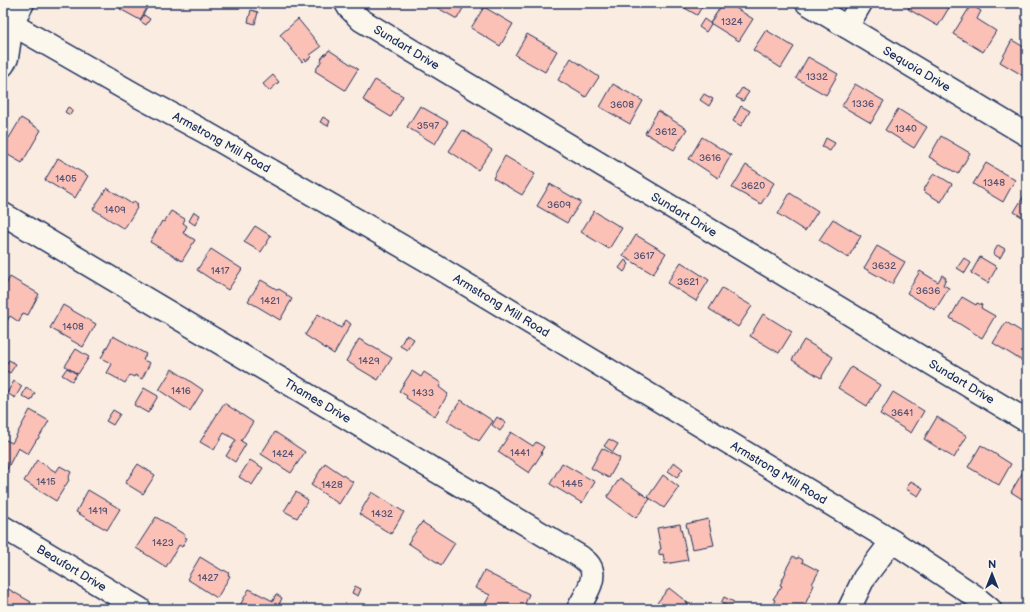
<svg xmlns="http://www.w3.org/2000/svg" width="1030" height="612" viewBox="0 0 1030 612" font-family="'Balsamiq Sans',sans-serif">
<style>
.building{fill:#fbc0b6;stroke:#1b2f5e}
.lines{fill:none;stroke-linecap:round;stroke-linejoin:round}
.minor-casing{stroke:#1b2f5e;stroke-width:25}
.major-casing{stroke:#1b2f5e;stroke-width:25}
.minor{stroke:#fbf7ec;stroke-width:22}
.major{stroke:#fbf7ec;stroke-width:22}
.labels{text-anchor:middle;stroke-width:3;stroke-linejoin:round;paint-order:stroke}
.number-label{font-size:10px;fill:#535374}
.street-label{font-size:12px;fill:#1b2f5e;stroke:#fbf7ec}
</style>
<rect width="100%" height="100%" fill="#fbece1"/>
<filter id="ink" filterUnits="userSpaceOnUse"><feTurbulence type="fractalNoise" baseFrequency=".025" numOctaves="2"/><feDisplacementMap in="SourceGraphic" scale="8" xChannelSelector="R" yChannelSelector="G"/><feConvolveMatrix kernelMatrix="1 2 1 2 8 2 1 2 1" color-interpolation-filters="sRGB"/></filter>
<g filter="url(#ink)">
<path class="building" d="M 124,3 L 150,3 L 140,20 L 120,9 Z
M 429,3 L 466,3 L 457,19 Z
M 676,3 L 704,3 L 697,15 Z
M 723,3 L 728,3 L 753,19 L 739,41 L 710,23 Z
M 911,3 L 954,3 L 952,7 L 950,6 L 938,26 L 908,9 Z
M 971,5 L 981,11 L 977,19 L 996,31 L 983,52 L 953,34 Z
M 484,7 L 513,24 L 500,46 L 471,28 Z
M 251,10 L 258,12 L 255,24 L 248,22 Z
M 144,15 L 150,19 L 146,25 L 140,21 Z
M 298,19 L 321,47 L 310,55 L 311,57 L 306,61 L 305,59 L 302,62 L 280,35 Z
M 704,19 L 711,24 L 706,32 L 699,27 Z
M 766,30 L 794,47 L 781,68 L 753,50 Z
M 527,34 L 557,51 L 545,72 L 515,55 Z
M 1012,40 L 1027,49 L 1027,78 L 1000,62 Z
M 329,50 L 358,69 L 345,90 L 315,71 L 322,60 L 321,59 L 325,54 L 326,54 Z
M 808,57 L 838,74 L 826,95 L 796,78 Z
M 571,58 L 599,77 L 586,97 L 558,80 Z
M 273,75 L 279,82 L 269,91 L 263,84 Z
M 375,80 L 403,96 L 391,117 L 363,100 Z
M 613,84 L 643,101 L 630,124 L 600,107 Z
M 855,84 L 884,101 L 871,123 L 842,106 Z
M 742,88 L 749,92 L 743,101 L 736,97 Z
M 704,94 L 713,99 L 709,106 L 700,100 Z
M 420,106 L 448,122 L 435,144 L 407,127 Z
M 741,106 L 750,111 L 741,126 L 733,121 Z
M 68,107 L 73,110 L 70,115 L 65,112 Z
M 898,109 L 927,127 L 914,148 L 885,130 Z
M 658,111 L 687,129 L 674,150 L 645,133 Z
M 323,117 L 330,121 L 328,126 L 320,122 Z
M 21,118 L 41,130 L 22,163 L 3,152 L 3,142 L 6,137 L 9,138 Z
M 463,130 L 492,150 L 478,170 L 449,151 Z
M 941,136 L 970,153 L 958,174 L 929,157 Z
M 702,137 L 731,155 L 718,178 L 689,159 Z
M 826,138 L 835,143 L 830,151 L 822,147 Z
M 505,156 L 535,174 L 522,195 L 493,178 Z
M 58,158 L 88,176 L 75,198 L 45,180 Z
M 986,163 L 1015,180 L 1003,202 L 973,184 Z
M 746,165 L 774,183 L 761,204 L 732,188 Z
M 934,173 L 952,184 L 941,202 L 923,191 Z
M 550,184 L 581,202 L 567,223 L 537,206 Z
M 107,188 L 132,204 L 134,201 L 138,204 L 136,207 L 137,208 L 124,229 L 93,209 Z
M 1027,191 L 1027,220 L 1014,212 Z
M 790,193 L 818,211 L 805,231 L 778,214 Z
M 171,211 L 185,219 L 183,223 L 187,226 L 183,233 L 195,240 L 182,261 L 150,242 L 162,221 L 164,222 Z
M 594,211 L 622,228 L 609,249 L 581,232 Z
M 194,212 L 200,215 L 195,225 L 189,221 Z
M 833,219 L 861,236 L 848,258 L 819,240 Z
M 255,226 L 271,236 L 261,252 L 244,242 Z
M 636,235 L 666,253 L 653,274 L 623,256 Z
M 998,245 L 1005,249 L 1000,258 L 993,254 Z
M 877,246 L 905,262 L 892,284 L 864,268 Z
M 211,249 L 242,269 L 228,290 L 197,270 Z
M 980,257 L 997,267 L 988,283 L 971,273 Z
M 964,258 L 971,263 L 965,273 L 957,268 Z
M 625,260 L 629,264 L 624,272 L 619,268 Z
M 681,262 L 709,280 L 696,301 L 667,283 Z
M 920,271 L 938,282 L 942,275 L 946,278 L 943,285 L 949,288 L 935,310 L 907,293 Z
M 10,277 L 39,294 L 28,315 L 23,313 L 19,322 L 10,316 L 7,321 L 3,319 L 3,290 Z
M 261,280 L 278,290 L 279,289 L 287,294 L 286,295 L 292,299 L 280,320 L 248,301 Z
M 722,288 L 752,306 L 738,327 L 709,309 Z
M 962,297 L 976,305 L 977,303 L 982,305 L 981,308 L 995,316 L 982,338 L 950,318 Z
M 63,305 L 96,324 L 83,347 L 50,328 Z
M 318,314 L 341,328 L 346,320 L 351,324 L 334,354 L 305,335 Z
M 763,314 L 792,332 L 779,353 L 750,336 Z
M 1006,322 L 1027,335 L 1027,357 L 1024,362 L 993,343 Z
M 406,335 L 414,339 L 407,350 L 400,346 Z
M 113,336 L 146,354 L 143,360 L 150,363 L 142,379 L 135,375 L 134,377 L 130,375 L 125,383 L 107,373 L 112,364 L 101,358 Z
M 359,339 L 392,358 L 378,380 L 346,361 Z
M 804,340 L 833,357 L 821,378 L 792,360 Z
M 76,349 L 89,357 L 78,374 L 65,366 Z
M 9,360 L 16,364 L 10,373 L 3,369 Z
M 851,367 L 880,385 L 867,406 L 838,388 Z
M 67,368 L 77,374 L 72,381 L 62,375 Z
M 172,369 L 203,390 L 190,411 L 159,390 Z
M 412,371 L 421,377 L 424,372 L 441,383 L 439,387 L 448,394 L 435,416 L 406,398 L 407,396 L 399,391 Z
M 14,381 L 22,386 L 15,398 L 7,393 Z
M 26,388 L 35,393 L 31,401 L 22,396 Z
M 144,388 L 158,396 L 148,413 L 134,405 Z
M 893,392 L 924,411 L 911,433 L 880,414 Z
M 461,400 L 493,421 L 479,441 L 447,421 Z
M 224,403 L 253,422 L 241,441 L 246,444 L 235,462 L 226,456 L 236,440 L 224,433 L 214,450 L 200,442 Z
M 30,410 L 49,421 L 38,439 L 37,439 L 28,454 L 18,448 L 6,471 L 3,470 L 3,440 L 5,441 L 6,440 L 12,443 Z
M 113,410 L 120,414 L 113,425 L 106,421 Z
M 497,417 L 506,423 L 500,431 L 492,425 Z
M 937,417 L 967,436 L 954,458 L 924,439 Z
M 275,432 L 305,452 L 291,473 L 261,454 Z
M 511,432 L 533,446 L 536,442 L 544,447 L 541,452 L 542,453 L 529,473 L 498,452 Z
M 609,439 L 618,444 L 613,452 L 604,446 Z
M 981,445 L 1011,464 L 999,485 L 968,467 Z
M 602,448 L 620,458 L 609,478 L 591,468 Z
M 37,460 L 56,472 L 60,466 L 71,472 L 68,479 L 69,480 L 56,501 L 24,481 Z
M 250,460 L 263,468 L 252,485 L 239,477 Z
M 674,462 L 683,469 L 677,477 L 668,471 Z
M 325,463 L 353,482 L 339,504 L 311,485 Z
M 562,463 L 595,482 L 582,503 L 550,484 Z
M 138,464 L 155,475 L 143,494 L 125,483 Z
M 1024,470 L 1027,472 L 1027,502 L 1011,492 Z
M 663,475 L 679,487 L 664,508 L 648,497 Z
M 620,478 L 650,499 L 636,518 L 607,497 Z
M 911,481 L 923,488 L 918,496 L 906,489 Z
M 88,490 L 120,509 L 107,530 L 76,512 Z
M 296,492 L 308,500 L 297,518 L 284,511 Z
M 372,492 L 404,512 L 391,534 L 359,514 Z
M 156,517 L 185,535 L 184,537 L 187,538 L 182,547 L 179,545 L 166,567 L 136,548 Z
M 708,519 L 714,545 L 692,549 L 686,524 Z
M 422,522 L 455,543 L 441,565 L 408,543 Z
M 680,524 L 688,560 L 665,564 L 663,554 L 659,555 L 659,550 L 661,549 L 657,528 Z
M 793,556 L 797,559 L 798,557 L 803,560 L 802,562 L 819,571 L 812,584 L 814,585 L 803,609 L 771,609 L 775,600 L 773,599 L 782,586 L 780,585 L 786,572 L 785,571 Z
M 200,557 L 223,571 L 224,570 L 229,573 L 228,575 L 230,576 L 217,598 L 187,579 Z
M 484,571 L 529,594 L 525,604 L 526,604 L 523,609 L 490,609 L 484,606 L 490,595 L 475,588 Z
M 3,586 L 31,602 L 27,609 L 3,609 Z
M 355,586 L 361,589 L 358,596 L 352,593 Z
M 669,588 L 688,603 L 683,609 L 652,609 Z
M 249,589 L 273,601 L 276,594 L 282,598 L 277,609 L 238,609 Z
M 724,597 L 734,602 L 731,608 L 721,603 Z"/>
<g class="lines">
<defs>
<g id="minor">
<path id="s1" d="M 346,3 L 349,8 L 361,20 L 1027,421"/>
<path id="s2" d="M 807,3 L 1027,135"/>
<path d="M 847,27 L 861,3"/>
<path d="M 3,65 L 7,58 L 12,24 L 23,3"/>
<path id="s3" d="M 3,214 L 581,557 C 584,560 588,562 590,566 C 598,579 584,597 578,609"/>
<path id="s4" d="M 3,527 L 140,609"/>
<path d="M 849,609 L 864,578 L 892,541"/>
</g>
<g id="major">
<path id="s5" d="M 3,19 L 136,95 L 203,131 L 426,260 L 892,541 L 973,595 L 990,609"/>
</g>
</defs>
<use href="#minor" class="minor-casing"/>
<use href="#major" class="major-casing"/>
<use href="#minor" class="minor"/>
<use href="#major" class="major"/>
</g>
</g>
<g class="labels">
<g class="number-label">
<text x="732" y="25">1324</text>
<text x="817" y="80">1332</text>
<text x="863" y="107">1336</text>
<text x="622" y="108">3608</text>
<text x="428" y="129">3597</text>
<text x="906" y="132">1340</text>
<text x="666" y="135">3612</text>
<text x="710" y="161">3616</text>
<text x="66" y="182">1405</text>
<text x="994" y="186">1348</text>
<text x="753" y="189">3620</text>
<text x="559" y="208">3609</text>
<text x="115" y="213">1409</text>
<text x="644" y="259">3617</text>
<text x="884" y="269">3632</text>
<text x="220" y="274">1417</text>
<text x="688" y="285">3621</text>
<text x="928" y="294">3636</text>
<text x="270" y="304">1421</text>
<text x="73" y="330">1408</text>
<text x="369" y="364">1429</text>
<text x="181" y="394">1416</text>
<text x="423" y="396">1433</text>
<text x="902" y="416">3641</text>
<text x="520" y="456">1441</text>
<text x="283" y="457">1424</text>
<text x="46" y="485">1415</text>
<text x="572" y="487">1445</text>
<text x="332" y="488">1428</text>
<text x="98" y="514">1419</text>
<text x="382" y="517">1432</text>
<text x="163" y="546">1423</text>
<text x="208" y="581">1427</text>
</g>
<g class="street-label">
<text dy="4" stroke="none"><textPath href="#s1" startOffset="76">Sundart Drive</textPath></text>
<text dy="4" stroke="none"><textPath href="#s2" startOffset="128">Sequoia Drive</textPath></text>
<text dy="4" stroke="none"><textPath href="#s5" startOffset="251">Armstrong Mill Road</textPath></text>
<text dy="4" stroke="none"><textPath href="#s1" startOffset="400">Sundart Drive</textPath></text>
<text dy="4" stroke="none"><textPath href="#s5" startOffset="575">Armstrong Mill Road</textPath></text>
<text dy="4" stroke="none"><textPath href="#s1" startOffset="724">Sundart Drive</textPath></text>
<text dy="4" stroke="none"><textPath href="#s3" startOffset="366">Thames Drive</textPath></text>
<text dy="4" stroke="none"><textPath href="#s5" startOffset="899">Armstrong Mill Road</textPath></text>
<text dy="4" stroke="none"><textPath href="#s4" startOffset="80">Beaufort Drive</textPath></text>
</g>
</g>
<rect width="1030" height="612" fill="none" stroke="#fbf7ec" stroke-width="16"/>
<rect x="8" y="8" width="1014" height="596" fill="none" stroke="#1b2f5e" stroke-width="1.5" filter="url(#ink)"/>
<g transform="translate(992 574)" stroke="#fbf7ec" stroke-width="3" paint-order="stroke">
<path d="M0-3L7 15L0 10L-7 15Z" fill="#1b2f5e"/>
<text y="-6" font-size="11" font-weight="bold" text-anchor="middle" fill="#1b2f5e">N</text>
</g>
</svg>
